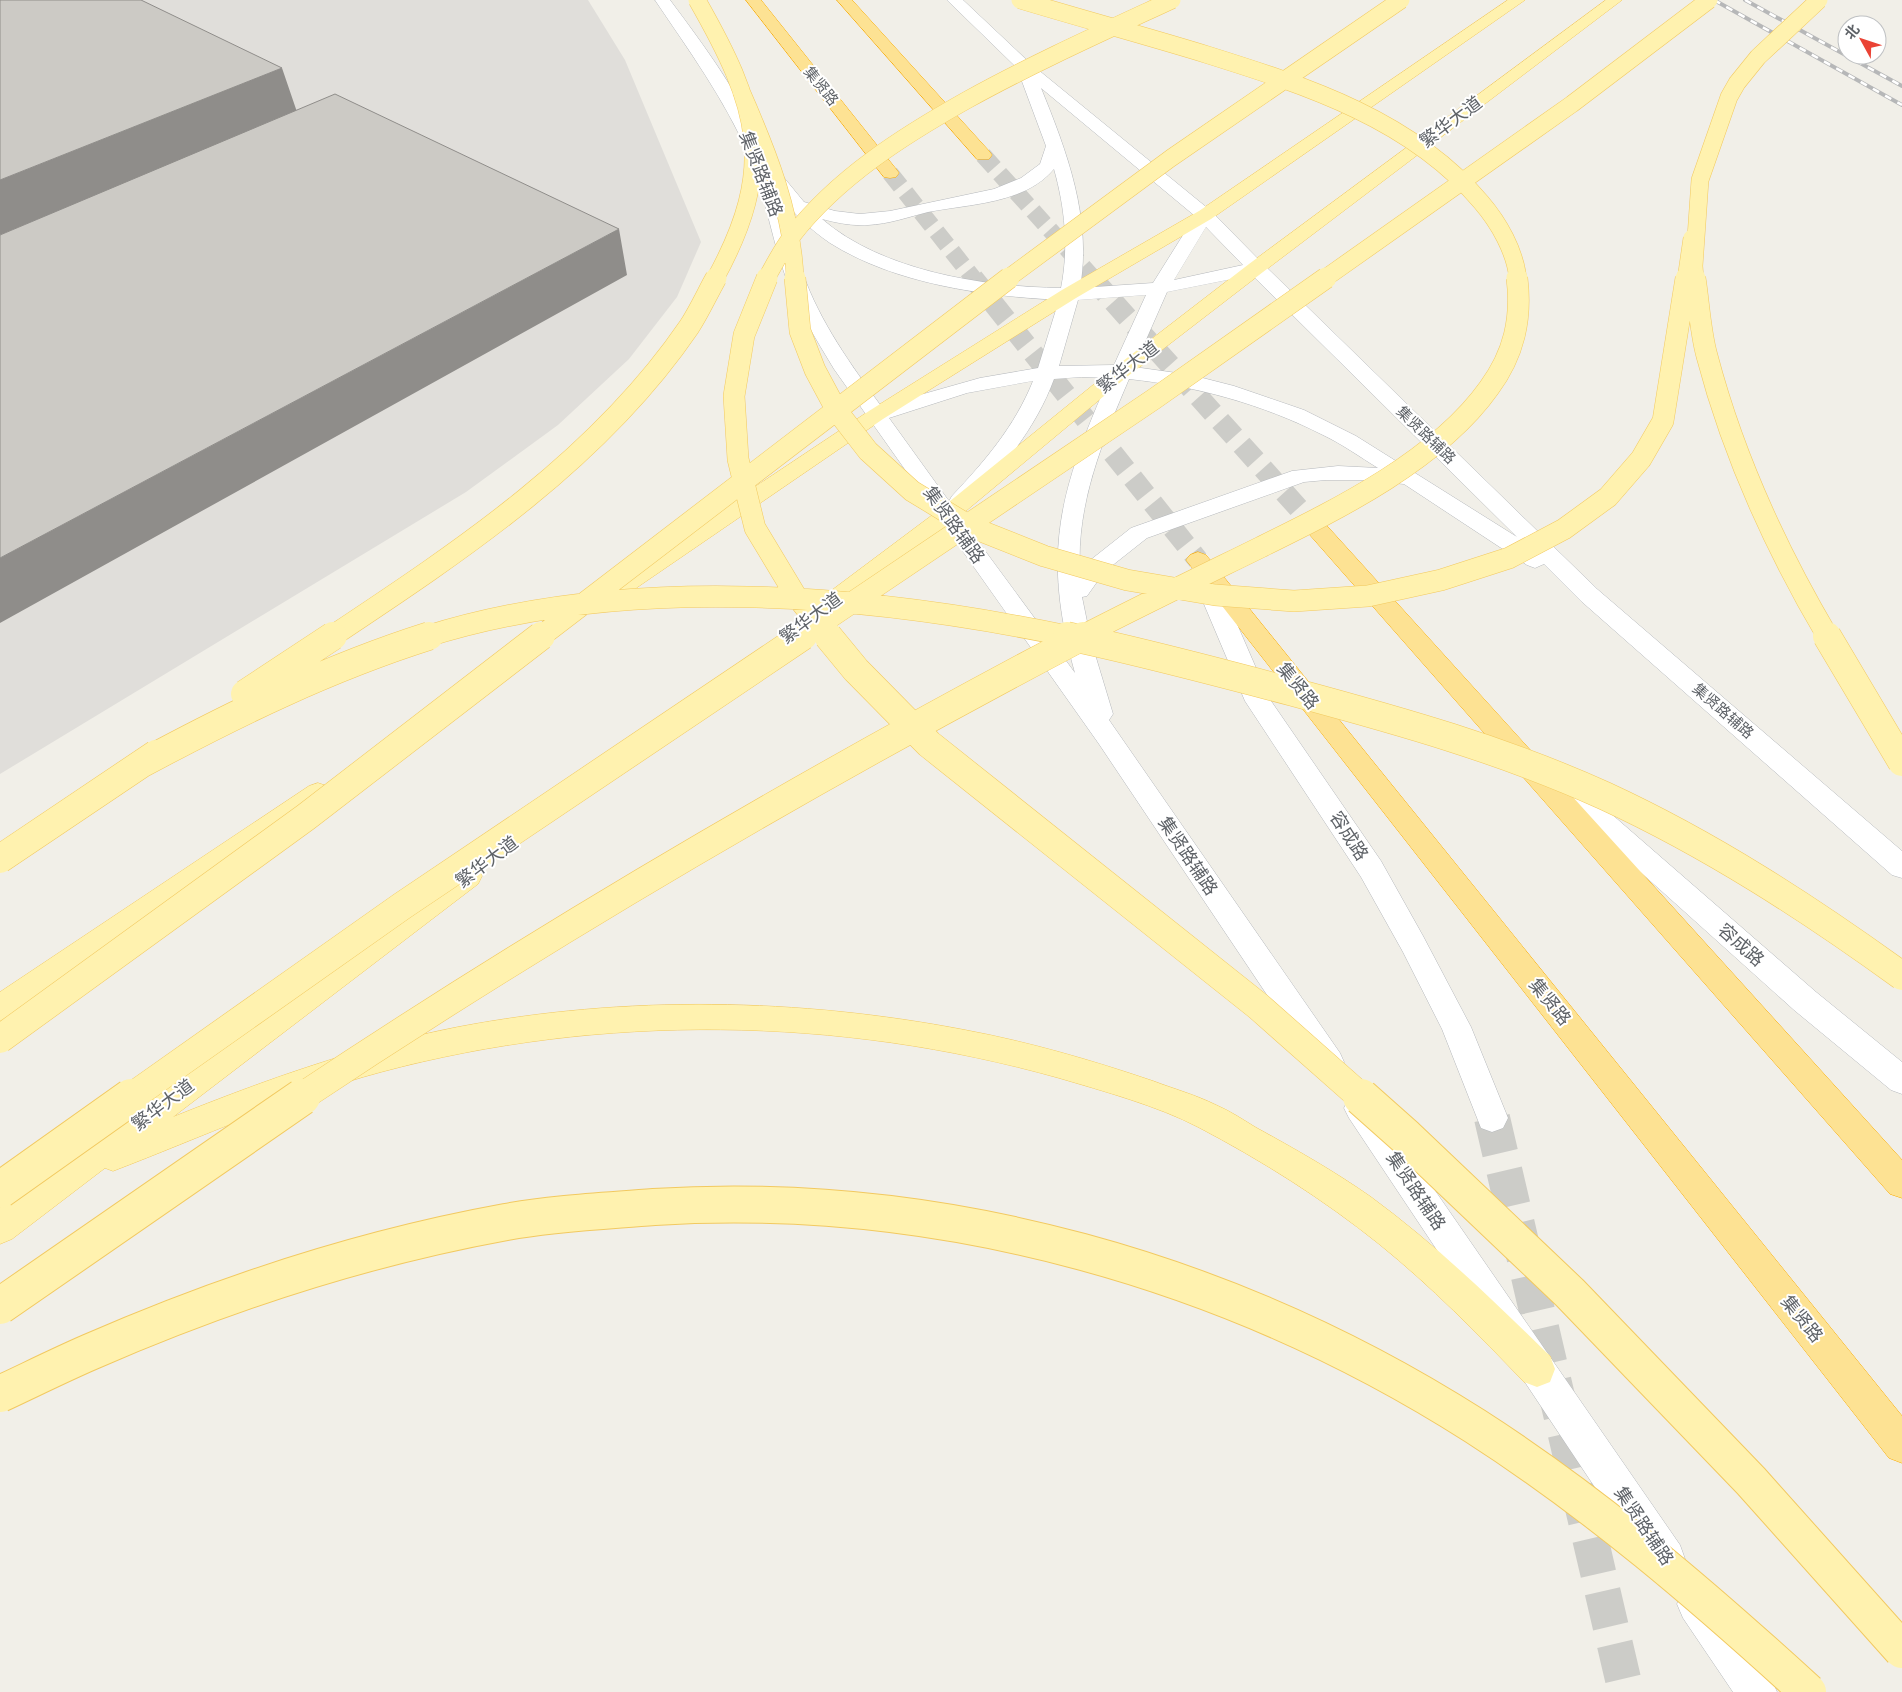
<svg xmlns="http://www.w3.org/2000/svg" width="1902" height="1692" viewBox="0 0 1902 1692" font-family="'Open Sans','Noto Sans SC',sans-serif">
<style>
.industrial{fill:#e0deda}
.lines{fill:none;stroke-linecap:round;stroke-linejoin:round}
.minor-tunnel{stroke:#ccccc8;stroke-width:36;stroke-dasharray:36 18;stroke-linecap:butt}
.highway-tunnel-far1{stroke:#ccccc8;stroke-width:17;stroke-dasharray:17 8;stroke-linecap:butt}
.highway-tunnel{stroke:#ccccc8;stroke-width:21;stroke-dasharray:21 11;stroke-linecap:butt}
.minor-casing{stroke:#b5b8bc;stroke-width:1}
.major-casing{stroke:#f2c960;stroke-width:1}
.highway-casing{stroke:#f9ab00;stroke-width:1}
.minor{fill:#fff;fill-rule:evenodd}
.major{fill:#fff2af;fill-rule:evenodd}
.highway{fill:#fde293;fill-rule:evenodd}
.rail-casing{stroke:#b6b7b8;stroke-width:4}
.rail{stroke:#fff;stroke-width:2.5;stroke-dasharray:7;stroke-linecap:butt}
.major-bridge-far3-casing{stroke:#f2c960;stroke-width:18;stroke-linecap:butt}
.major-bridge-far2-casing{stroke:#f2c960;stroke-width:22;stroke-linecap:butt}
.major-bridge-far1-casing{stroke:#f2c960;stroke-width:29;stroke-linecap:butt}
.major-bridge-casing{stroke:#f2c960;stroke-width:38;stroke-linecap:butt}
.major-bridge-far3{stroke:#fff2af;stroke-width:17}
.major-bridge-far2{stroke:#fff2af;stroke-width:21}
.major-bridge-far1{stroke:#fff2af;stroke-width:28}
.major-bridge{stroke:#fff2af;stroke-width:36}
.shaded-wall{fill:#8f8d8a}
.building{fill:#cccac5;stroke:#8f8d8a}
.labels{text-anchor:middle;stroke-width:4;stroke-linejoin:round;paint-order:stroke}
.far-street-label{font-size:15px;fill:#5f6368;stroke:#fff}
.street-label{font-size:18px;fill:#5f6368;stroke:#fff}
</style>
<rect width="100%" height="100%" fill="#f1efe8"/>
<path class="industrial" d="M 0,0 L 588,0 L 625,60 L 701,242 L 677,297 L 629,359 L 558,425 L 466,492 L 0,774 Z"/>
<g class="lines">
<path class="minor-tunnel" d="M 1492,1118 L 1626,1692"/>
<path class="highway-tunnel-far1" d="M 983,155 L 1094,279
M 890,173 L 974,279"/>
<path class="highway-tunnel" d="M 973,278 L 1198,560
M 1092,278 L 1310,521"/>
<defs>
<path id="minor" d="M 655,0 L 670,0 C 708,51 749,106 770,167 L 776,168 L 804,202 L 835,211 L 860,214 L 890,211 L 994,189 L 1021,178 L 1040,164 L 1046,146 L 1017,68 L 947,0 L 963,0 L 1031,64 L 1211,211 L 1263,264 L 1597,589 L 1902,851 L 1902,878 L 1892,875 L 1581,601 L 1544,564 L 1535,568 L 1527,565 L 1404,484 L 1363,480 L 1326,480 L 1304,482 L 1147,538 L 1104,572 L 1087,596 L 1082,597 L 1091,641 L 1113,714 L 1109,720 L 1340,1053 L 1344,1062 L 1340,1071 L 1329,1075 L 1318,1071 L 1099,744 L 834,369 C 816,339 797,309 785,275 C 771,236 765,194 749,155 C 723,97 690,52 655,0 ZM 1041,88 L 1195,216 L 1153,283 L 1080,288 C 1092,218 1067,152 1041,88 ZM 1054,169 C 1065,208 1069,248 1061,288 C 984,287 882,271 822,219 C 837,223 852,226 868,225 C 889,224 908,217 928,212 C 969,204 1025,204 1054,169 ZM 780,196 C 794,214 811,230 830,243 C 895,284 984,296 1059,300 L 1038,368 L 980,378 L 881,406 C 851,365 820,322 803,274 C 794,248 789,222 780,196 ZM 1206,227 L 1243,265 L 1174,280 ZM 1252,275 L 1517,537 L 1356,436 L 1304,410 L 1234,386 L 1191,375 L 1134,367 L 1167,292 ZM 1146,295 L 1114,365 L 1059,366 L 1078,300 ZM 1082,377 L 1109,378 C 1060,490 1041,552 1075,673 L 952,506 L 960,508 L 968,506 C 1003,467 1036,428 1054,379 ZM 1129,379 C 1196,386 1262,404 1323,435 C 1342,444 1360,457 1378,468 L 1338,466 L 1292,471 L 1131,528 L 1088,562 L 1080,572 C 1076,504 1103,440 1129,379 ZM 1033,381 C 1015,426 985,461 952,496 L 949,501 L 951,504 L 889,418 L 967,393 Z
M 1202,563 L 1210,566 L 1214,571 L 1269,698 L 1381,861 L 1423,936 L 1471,1027 L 1508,1118 L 1503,1128 L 1492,1132 L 1481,1128 L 1442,1029 L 1403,952 L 1361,877 L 1245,701 L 1190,571 L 1194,566 Z
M 1546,762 L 1555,765 L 1816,992 L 1902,1062 L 1902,1094 L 1891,1090 L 1794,1010 L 1537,779 L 1533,772 L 1537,765 Z
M 1360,1094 L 1371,1098 L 1680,1545 L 1685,1559 L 1680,1573 L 1666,1578 L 1652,1573 L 1349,1118 L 1344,1108 L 1349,1098 Z
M 1697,1584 L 1711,1590 L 1771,1678 L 1777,1692 L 1733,1692 L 1683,1618 L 1677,1604 L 1683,1590 Z"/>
<path id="major" d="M 1508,0 L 1525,0 L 1211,219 L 1076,298 L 883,419 L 607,608 L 599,610 L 591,608 L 587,602 L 591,596 L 869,411 L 1062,290 L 1199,211 Z
M 1606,0 L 1622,0 L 1263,272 L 1128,376 L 955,520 L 824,620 L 816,622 L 808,620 L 804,614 L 808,608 L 939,510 L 1114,368 L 1249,264 Z
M 318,783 L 327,786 L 331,793 L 327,800 L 11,1017 L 0,1021 L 0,992 L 309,786 Z
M 468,865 L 478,868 L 482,876 L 478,884 L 173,1117 C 265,1080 360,1046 458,1027 C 626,995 798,998 965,1030 C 1029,1042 1091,1060 1153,1081 C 1174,1089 1196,1095 1216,1105 C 1230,1111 1242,1119 1255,1127 C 1295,1149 1334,1171 1371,1197 C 1435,1244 1493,1300 1550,1356 L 1555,1369 L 1550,1382 L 1537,1387 L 1524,1382 C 1478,1334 1431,1286 1379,1244 C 1323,1199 1261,1160 1198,1127 C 1158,1106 1103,1091 1059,1078 C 839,1016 602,1013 381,1072 C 288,1097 202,1137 113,1171 L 105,1168 L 12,1239 L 0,1244 L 0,1208 L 458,868 Z"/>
<path id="highway" d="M 746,0 L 761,0 L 896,169 L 899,173 L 896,177 L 890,178 L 884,177 Z
M 837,0 L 852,0 L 989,151 L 992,155 L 989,159 L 977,159 Z
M 1310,514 L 1318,516 L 1902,1160 L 1902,1198 L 1890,1194 L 1302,526 L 1299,521 L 1302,516 Z
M 1198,552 L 1206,555 L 1902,1416 L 1902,1463 L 1889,1458 L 1190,565 L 1186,560 L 1190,555 Z"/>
</defs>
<use href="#minor" class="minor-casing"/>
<use href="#major" class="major-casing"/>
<use href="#highway" class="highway-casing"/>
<use href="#minor" class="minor"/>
<use href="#major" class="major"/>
<use href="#highway" class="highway"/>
<defs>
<path id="rail" d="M 1714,0 L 1902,105
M 1745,0 L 1902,86"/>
</defs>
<use href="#rail" class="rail-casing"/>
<use href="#rail" class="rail"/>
<defs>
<path id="major-bridge-far3" d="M 697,0 C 758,107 777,166 715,279
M 1020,0 C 1083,19 1146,36 1208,55 C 1307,86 1412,120 1481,202 C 1499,223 1515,251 1518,279
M 741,91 C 767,150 793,214 795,279
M 766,279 C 774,265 782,249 792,236 C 838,177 903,136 967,100 C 1034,63 1103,32 1172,0
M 1007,279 L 1171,158 L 1401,0
M 1324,279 L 1572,104 L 1709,0
M 1686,279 L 1692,238
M 1695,279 L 1694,266 L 1700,180 L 1729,97 L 1737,83 L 1758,57 L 1819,0"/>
<path id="major-bridge-far2" d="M 767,278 L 744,335 L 734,396 L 738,459 L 755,528 L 796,596 L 829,637
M 795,278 L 800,331 L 815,370 L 837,411 L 868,451 L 912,491 L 971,527 L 1044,556 L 1127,580 L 1215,595 L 1294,601 L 1368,596 L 1441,580 L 1509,558 L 1564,529 L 1608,497 L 1641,459 L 1663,421 L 1686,278
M 1695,278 C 1699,303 1700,331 1707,356 C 1733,455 1776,549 1828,637
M 331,637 C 462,550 599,459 689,327 C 699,312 707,294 716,278
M 425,637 C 627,573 868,594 1072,637
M 540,637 L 1009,278
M 801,637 L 1154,399 L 1326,278
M 1080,637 C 1140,606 1200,577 1261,547 C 1338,509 1438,460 1489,388 C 1514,354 1522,319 1517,278"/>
<path id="major-bridge-far1" d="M 828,636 L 856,670 L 929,744 L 1258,1006 L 1362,1098
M 1067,636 C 1143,652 1218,672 1293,692 C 1400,721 1504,750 1605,796 C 1711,845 1808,908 1902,976
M 1827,636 L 1902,762
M 245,694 L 333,636
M 141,764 C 234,714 328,668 429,636
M 0,859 L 156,754
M 0,1039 L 306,817 L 541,636
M 130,1098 L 402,906 L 803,636
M 300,1098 C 552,930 815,777 1083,636"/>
<path id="major-bridge" d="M 1361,1097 L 1406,1137 L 1570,1293 L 1751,1481 L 1902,1650
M 0,1190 L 131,1097
M 0,1306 L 302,1097
M 0,1394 C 30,1380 60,1365 90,1352 C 223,1294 363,1248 506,1222 C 555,1213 605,1211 654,1207 C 942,1189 1232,1271 1475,1426 C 1595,1503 1703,1596 1808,1692"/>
</defs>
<use href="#major-bridge-far3" class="major-bridge-far3-casing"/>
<use href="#major-bridge-far2" class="major-bridge-far2-casing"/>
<use href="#major-bridge-far1" class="major-bridge-far1-casing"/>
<use href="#major-bridge" class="major-bridge-casing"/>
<use href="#major-bridge-far3" class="major-bridge-far3"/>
<use href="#major-bridge-far2" class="major-bridge-far2"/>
<use href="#major-bridge-far1" class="major-bridge-far1"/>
<use href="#major-bridge" class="major-bridge"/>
</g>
<path class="shaded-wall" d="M 282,68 L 297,112 L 0,235 L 0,180 Z
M 619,229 L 627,275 L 0,623 L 0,558 Z"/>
<path class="building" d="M 0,0 L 141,0 L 282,68 L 0,180 Z
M 335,94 L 619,229 L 0,558 L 0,235 Z"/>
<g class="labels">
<g class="far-street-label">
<text transform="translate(821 86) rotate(51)" y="5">集贤路</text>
<text transform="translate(1426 435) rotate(44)" y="5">集贤路辅路</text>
<text transform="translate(1723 711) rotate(41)" y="5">集贤路辅路</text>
</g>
<g class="street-label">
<text transform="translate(1451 122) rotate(-37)" y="6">繁华大道</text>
<text transform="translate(761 174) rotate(69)" y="6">集贤路辅路</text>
<text transform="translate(1128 367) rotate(-38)" y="6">繁华大道</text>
<text transform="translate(954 525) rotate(54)" y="6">集贤路辅路</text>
<text transform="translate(811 618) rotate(-37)" y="6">繁华大道</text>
<text transform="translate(1298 686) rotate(51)" y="6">集贤路</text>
<text transform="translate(1349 836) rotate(57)" y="6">容成路</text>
<text transform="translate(1188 856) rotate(56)" y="6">集贤路辅路</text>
<text transform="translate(487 862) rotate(-37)" y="6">繁华大道</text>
<text transform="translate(1741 945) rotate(41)" y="6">容成路</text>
<text transform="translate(1550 1002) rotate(51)" y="6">集贤路</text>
<text transform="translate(163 1105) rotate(-37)" y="6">繁华大道</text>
<text transform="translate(1416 1191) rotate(56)" y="6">集贤路辅路</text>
<text transform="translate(1802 1319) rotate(51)" y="6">集贤路</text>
<text transform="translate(1644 1526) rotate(56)" y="6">集贤路辅路</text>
</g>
</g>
<g transform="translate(1862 40) rotate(310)"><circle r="24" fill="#ffffff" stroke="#bfc1c3"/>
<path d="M0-4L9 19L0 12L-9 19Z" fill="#ea4335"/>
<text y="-8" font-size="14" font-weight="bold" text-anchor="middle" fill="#5f6368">北</text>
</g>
</svg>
